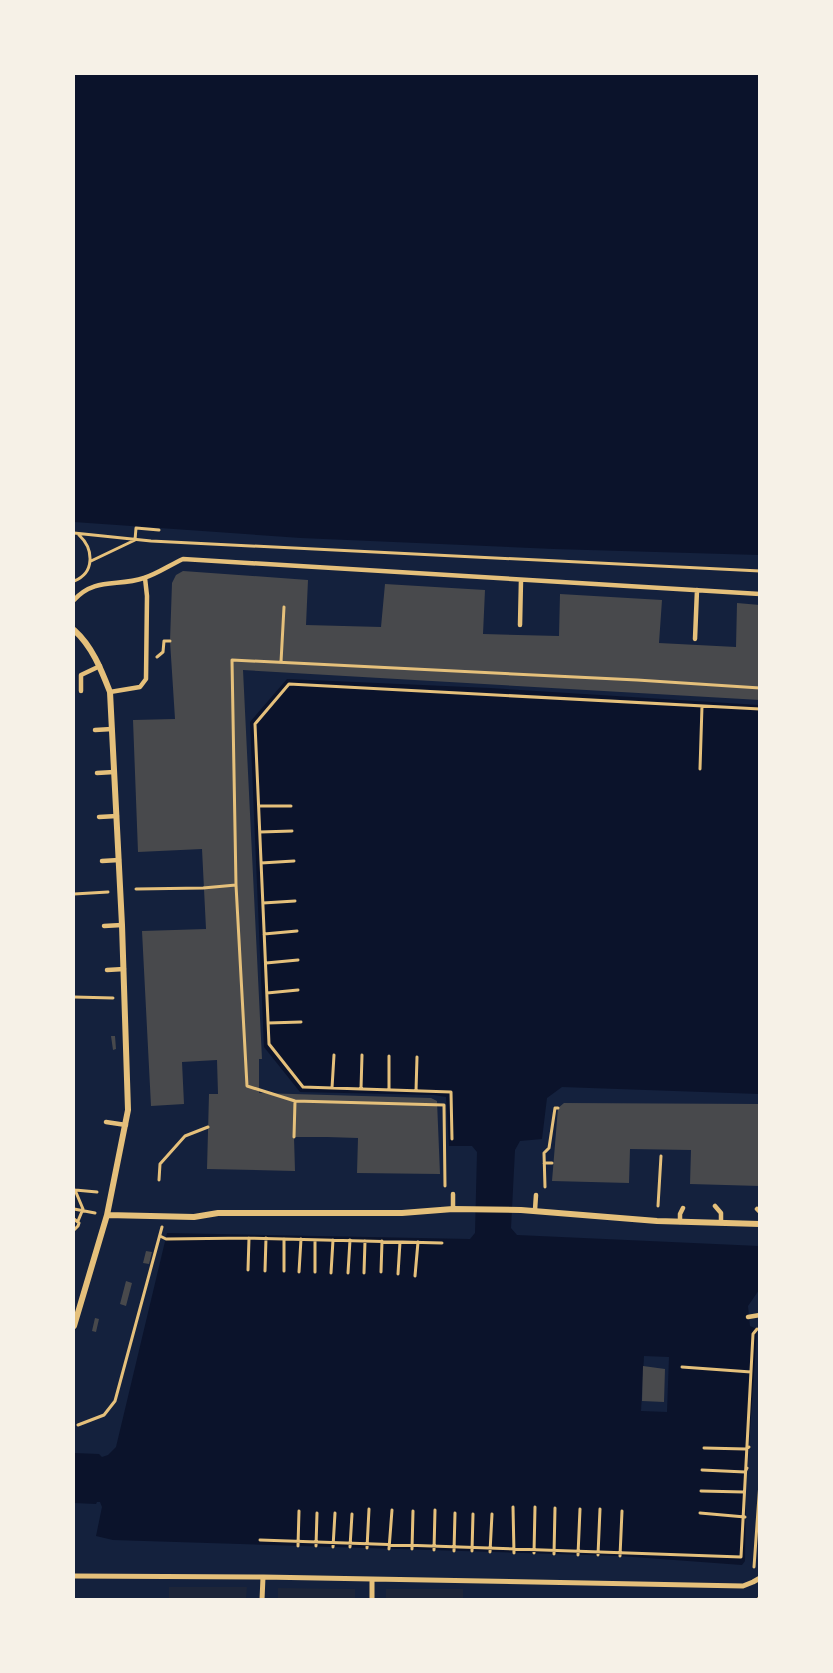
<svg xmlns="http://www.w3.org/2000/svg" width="833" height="1673" viewBox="0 0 833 1673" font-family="'PT Serif',serif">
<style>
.green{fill:#1d2539}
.water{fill:#0b132b}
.pier{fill:#14213d}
.building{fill:#48494c}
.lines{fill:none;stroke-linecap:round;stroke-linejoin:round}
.path{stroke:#e5c07b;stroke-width:3}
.service{stroke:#e5c07b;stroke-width:4.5}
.pedestrian{stroke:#e5c07b;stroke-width:5}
.minor{stroke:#e5c07b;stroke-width:6}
</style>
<rect width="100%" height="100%" fill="#14213d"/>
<path class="green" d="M 169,1587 L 247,1587 L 246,1599 L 169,1599 Z
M 278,1588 L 355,1589 L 355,1599 L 278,1599 Z
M 386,1589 L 463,1589 L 463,1599 L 386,1599 Z"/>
<path class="water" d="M 74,74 L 759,74 L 759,555 L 554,549 L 301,538 L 74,522 Z
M 287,679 L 490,688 L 759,705 L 759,1094 L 562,1087 L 547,1098 L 542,1139 L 520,1141 L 515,1150 L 511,1228 L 517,1235 L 759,1246 L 759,1290 L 748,1306 L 750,1326 L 757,1329 L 746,1490 L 745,1561 L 742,1565 L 620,1556 L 113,1540 L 96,1536 L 102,1507 L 100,1502 L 97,1502 L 96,1504 L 74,1503 L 74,1453 L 99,1454 L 102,1457 L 108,1455 L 116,1447 L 167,1233 L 470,1239 L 475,1233 L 477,1152 L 472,1146 L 449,1146 L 446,1097 L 434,1095 L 300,1092 L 264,1047 L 250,722 Z"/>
<path class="pier" d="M 644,1356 L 669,1357 L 667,1412 L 641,1411 Z"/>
<path class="building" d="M 183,571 L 308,580 L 306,625 L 381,627 L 385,584 L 485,590 L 483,634 L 559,636 L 560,594 L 662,600 L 659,643 L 736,647 L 737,603 L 760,605 L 760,700 L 243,670 L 262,1059 L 259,1059 L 259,1093 L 431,1098 L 437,1101 L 440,1174 L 357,1173 L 358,1138 L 327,1137 L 294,1137 L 295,1171 L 207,1169 L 209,1094 L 218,1094 L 217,1060 L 182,1062 L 184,1104 L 151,1106 L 142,931 L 206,929 L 202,849 L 138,852 L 133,720 L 175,719 L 170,641 L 172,583 L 176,575 Z
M 111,1036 L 115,1036 L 116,1049 L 113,1050 Z
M 564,1103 L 760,1104 L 760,1186 L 690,1184 L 691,1150 L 630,1149 L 629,1183 L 552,1181 L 558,1108 Z
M 146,1251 L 152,1252 L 149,1264 L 143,1263 Z
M 126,1281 L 132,1283 L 126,1306 L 120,1304 Z
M 95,1318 L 99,1319 L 96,1332 L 92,1331 Z
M 643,1366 L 665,1369 L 664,1402 L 642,1401 Z"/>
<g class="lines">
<path class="path" d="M 74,533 L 151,541 L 760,571
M 91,561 L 135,540 L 136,528 L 159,530
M 74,581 C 95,573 94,549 79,535
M 157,657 L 163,652 L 164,641 L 170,641
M 281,662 L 284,607
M 700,769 L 702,706
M 259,806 L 291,806
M 260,832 L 292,831
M 261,863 L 294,861
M 136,889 L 203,888 L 236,885
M 74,894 L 108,892
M 263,903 L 295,901
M 264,934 L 297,931
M 266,963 L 298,960
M 267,993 L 298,990
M 74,997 L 113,998
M 268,1023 L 301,1022
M 389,1056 L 389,1090
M 332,1088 L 334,1055
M 361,1089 L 362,1055
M 416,1091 L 417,1057
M 294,1137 L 295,1101
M 452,1139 L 451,1092 L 303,1087 L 269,1044 L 255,724 L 289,684 L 760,709
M 544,1163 L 552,1163
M 159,1180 L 160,1164 L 185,1136 L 208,1127
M 445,1186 L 444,1105 L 295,1101 L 247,1086 L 236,885 L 232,660 L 637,680 L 760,688
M 545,1187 L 544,1153 L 549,1148 L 555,1108 L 558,1108
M 75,1190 L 83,1209 L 78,1221
M 75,1190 L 97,1192
M 658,1206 L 661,1156
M 74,1209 L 95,1213
M 74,1219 L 79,1223 L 78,1226 L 74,1230
M 160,1236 L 166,1239 L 249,1238 L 442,1243
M 248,1270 L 249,1238
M 265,1271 L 266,1238
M 284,1271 L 284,1239
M 299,1272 L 301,1239
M 315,1272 L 315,1240
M 381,1272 L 382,1241
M 331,1273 L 333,1240
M 348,1273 L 350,1240
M 364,1273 L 365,1241
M 398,1274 L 400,1242
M 415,1276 L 418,1242
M 682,1367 L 751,1372
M 78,1425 L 104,1415 L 115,1401 L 162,1227
M 704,1448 L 746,1449 L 749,1447
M 702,1470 L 745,1472 L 747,1468
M 701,1491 L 744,1492
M 513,1507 L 514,1553
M 700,1513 L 745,1517
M 260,1540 L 741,1557 L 753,1334 L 757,1329
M 298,1546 L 299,1511
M 316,1546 L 317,1513
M 333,1547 L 335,1513
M 350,1547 L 352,1514
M 367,1548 L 369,1509
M 389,1549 L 392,1510
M 412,1549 L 413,1511
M 434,1550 L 435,1510
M 454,1551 L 455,1513
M 472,1551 L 473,1514
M 490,1552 L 492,1514
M 534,1553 L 535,1507
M 554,1554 L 555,1508
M 578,1555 L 580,1509
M 598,1555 L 600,1509
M 620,1556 L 622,1511
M 754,1567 L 760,1482"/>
<path class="service" d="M 74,600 C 95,577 117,587 144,578 C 157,574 170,565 183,559 L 760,594
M 520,625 L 521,580
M 695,639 L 697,590
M 81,691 L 81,675 L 100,666
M 110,692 L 140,687 L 146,679 L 147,596 L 145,578
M 95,730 L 112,729
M 97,773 L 114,772
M 99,817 L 117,816
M 102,861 L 119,860
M 104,926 L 122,925
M 107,970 L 124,969
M 106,1122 L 126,1125
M 715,1206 L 721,1213 L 721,1223
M 453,1209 L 453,1194
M 757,1209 L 760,1212
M 535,1210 L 536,1195
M 680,1222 L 680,1214 L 683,1208
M 748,1317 L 760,1315"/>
<path class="pedestrian" d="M 74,1576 L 263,1577 L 262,1600
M 263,1577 L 372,1579 L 372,1600
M 372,1579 L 743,1586 L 753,1582 L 760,1578"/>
<path class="minor" d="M 74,630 C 92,646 101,669 110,692 L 122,925 L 128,1110 L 107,1215 L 74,1326
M 107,1215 L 194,1217 L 218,1213 L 402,1213 L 453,1209 L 521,1210 L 657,1221 L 760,1224
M 759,1600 L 760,1599"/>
</g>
<rect width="833" height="1673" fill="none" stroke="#f6f1e7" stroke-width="150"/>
</svg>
